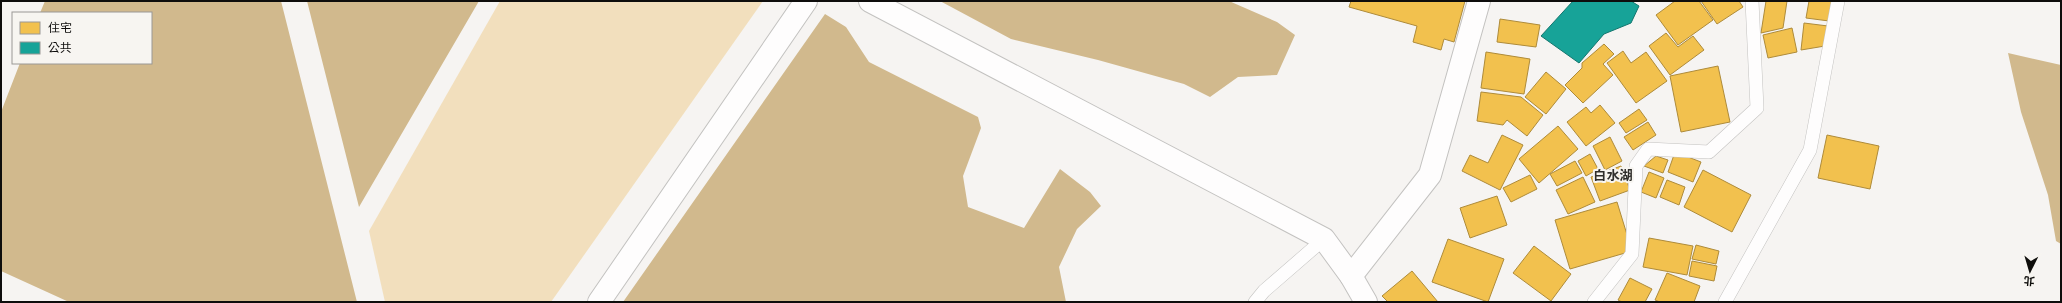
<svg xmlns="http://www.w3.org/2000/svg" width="2062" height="303" viewBox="0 0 2062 303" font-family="'IBM Plex Serif','Noto Sans TC',serif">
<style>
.green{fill:#f2dfbd}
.water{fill:#d1b98d}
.homes{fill:#f2c14e;stroke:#ae8b3a}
.public{fill:#17a398;stroke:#14766e}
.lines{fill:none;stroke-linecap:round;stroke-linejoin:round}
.lane-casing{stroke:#c3c2c0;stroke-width:14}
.street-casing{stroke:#c3c2c0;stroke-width:24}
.secondary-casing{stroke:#c3c2c0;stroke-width:24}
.lane{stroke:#fefdfd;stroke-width:13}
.street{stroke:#fefdfd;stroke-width:22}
.secondary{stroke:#fefdfd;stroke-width:22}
.labels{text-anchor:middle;stroke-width:4;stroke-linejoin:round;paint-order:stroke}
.quarter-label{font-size:13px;font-weight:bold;fill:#2f2e2b;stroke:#f7f5f1}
</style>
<rect width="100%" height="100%" fill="#f6f4f2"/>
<path class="green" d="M 500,1 L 763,1 L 551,302 L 385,302 L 369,231 Z"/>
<path class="water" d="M 45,1 L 281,1 L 357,302 L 69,302 L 1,271 L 1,112 L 20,63 L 151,63 L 151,13 L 40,13 Z
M 307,1 L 479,1 L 359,207 Z
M 940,1 L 1229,1 L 1277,22 L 1295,35 L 1277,75 L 1238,77 L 1210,97 L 1184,84 L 1098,60 L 1011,39 Z
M 825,14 L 846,27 L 869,62 L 978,117 L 981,128 L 963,176 L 968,207 L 1024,228 L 1060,169 L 1090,192 L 1101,206 L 1077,229 L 1059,267 L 1066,302 L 623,302 Z
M 2008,53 L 2061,65 L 2061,244 L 2056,241 L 2048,195 L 2021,112 Z"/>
<path class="homes" d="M 1351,1 L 1465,1 L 1454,42 L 1444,39 L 1441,50 L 1413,42 L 1417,26 L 1349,7 Z
M 1675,1 L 1699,1 L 1713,20 L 1678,45 L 1656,15 Z
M 1701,1 L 1739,1 L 1743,7 L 1717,24 Z
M 1766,1 L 1787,1 L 1783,28 L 1761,33 Z
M 1809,1 L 1832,1 L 1829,21 L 1806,18 Z
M 1500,19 L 1540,25 L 1536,47 L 1497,42 Z
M 1804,23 L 1828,26 L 1825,46 L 1801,50 Z
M 1792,28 L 1797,52 L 1768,58 L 1763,35 Z
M 1666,33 L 1678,47 L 1693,36 L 1704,50 L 1670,75 L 1649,46 Z
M 1604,44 L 1614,54 L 1603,64 L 1613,75 L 1583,103 L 1565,85 L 1582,68 L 1582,63 Z
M 1623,51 L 1631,63 L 1646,52 L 1667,81 L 1636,103 L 1607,63 Z
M 1486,52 L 1530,59 L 1524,94 L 1481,88 Z
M 1718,66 L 1730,122 L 1681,132 L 1670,76 Z
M 1546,72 L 1566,89 L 1546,114 L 1525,97 Z
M 1481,92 L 1521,97 L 1543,115 L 1527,136 L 1507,120 L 1503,125 L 1477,121 Z
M 1600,105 L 1615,123 L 1586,146 L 1567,122 L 1586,107 L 1591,113 Z
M 1639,109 L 1647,120 L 1626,133 L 1619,123 Z
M 1648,122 L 1656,135 L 1633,150 L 1624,137 Z
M 1558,126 L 1578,149 L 1539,183 L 1519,159 Z
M 1502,135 L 1523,145 L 1500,190 L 1462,171 L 1470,155 L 1488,163 Z
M 1827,135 L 1879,146 L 1870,189 L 1818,178 Z
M 1610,137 L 1622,161 L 1605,170 L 1593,146 Z
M 1675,152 L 1701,162 L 1693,182 L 1668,172 Z
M 1590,154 L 1598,169 L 1586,176 L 1578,161 Z
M 1656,156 L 1668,160 L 1663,173 L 1644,166 Z
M 1575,161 L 1582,173 L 1557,186 L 1550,174 Z
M 1621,166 L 1630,190 L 1600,201 L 1591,177 Z
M 1703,170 L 1751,195 L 1732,232 L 1684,207 Z
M 1649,172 L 1664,178 L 1656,198 L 1641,192 Z
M 1530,175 L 1537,189 L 1511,202 L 1503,188 Z
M 1583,177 L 1595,202 L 1568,214 L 1556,190 Z
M 1667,180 L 1685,187 L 1679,205 L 1660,197 Z
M 1497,196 L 1507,225 L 1470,238 L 1460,208 Z
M 1617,202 L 1632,251 L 1570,269 L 1555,220 Z
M 1649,238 L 1693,246 L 1687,275 L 1643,267 Z
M 1448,239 L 1504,259 L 1488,302 L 1432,282 Z
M 1696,245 L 1719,251 L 1716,264 L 1692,259 Z
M 1534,246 L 1571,274 L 1551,301 L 1513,273 Z
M 1692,261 L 1717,266 L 1714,281 L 1689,276 Z
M 1412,271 L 1438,302 L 1388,302 L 1382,296 Z
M 1667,273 L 1700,286 L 1694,302 L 1660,302 L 1655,300 Z
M 1630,278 L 1652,289 L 1645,302 L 1622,302 L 1618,300 Z"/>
<path class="public" d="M 1573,1 L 1631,1 L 1639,6 L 1631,23 L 1604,34 L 1579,63 L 1541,36 Z"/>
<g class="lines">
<defs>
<path id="lane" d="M 1255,302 L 1264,291 L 1324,239
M 1594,302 L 1632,254 L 1636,166 L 1648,149 L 1709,152 L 1757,108 L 1752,1
M 1725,302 L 1810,150 L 1838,1"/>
<path id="street" d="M 1351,276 L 1430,175 L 1479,1
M 599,302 L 806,1"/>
<path id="secondary" d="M 870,1 L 1324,239 L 1351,276 L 1366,302"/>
</defs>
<use href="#lane" class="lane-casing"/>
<use href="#street" class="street-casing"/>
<use href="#secondary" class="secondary-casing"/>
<use href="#lane" class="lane"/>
<use href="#street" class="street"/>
<use href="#secondary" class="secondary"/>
</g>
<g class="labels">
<g class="quarter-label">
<text x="1613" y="180">白水湖</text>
</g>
</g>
<rect width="2062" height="303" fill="none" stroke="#0e0d0c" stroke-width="4"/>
<rect x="12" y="12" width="140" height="52" fill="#f7f5f1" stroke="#9a9895"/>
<rect x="20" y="22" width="20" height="12" fill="#f2c14e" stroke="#9a9895"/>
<text x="48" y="32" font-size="12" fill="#0e0d0c">住宅</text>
<rect x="20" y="42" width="20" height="12" fill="#17a398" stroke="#9a9895"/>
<text x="48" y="52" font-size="12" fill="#0e0d0c">公共</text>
<g transform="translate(2030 271) rotate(185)" stroke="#f7f5f1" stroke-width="3" paint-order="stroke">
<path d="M0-3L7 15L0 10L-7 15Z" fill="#0e0d0c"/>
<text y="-6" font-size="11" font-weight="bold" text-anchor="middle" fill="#0e0d0c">北</text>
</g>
</svg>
